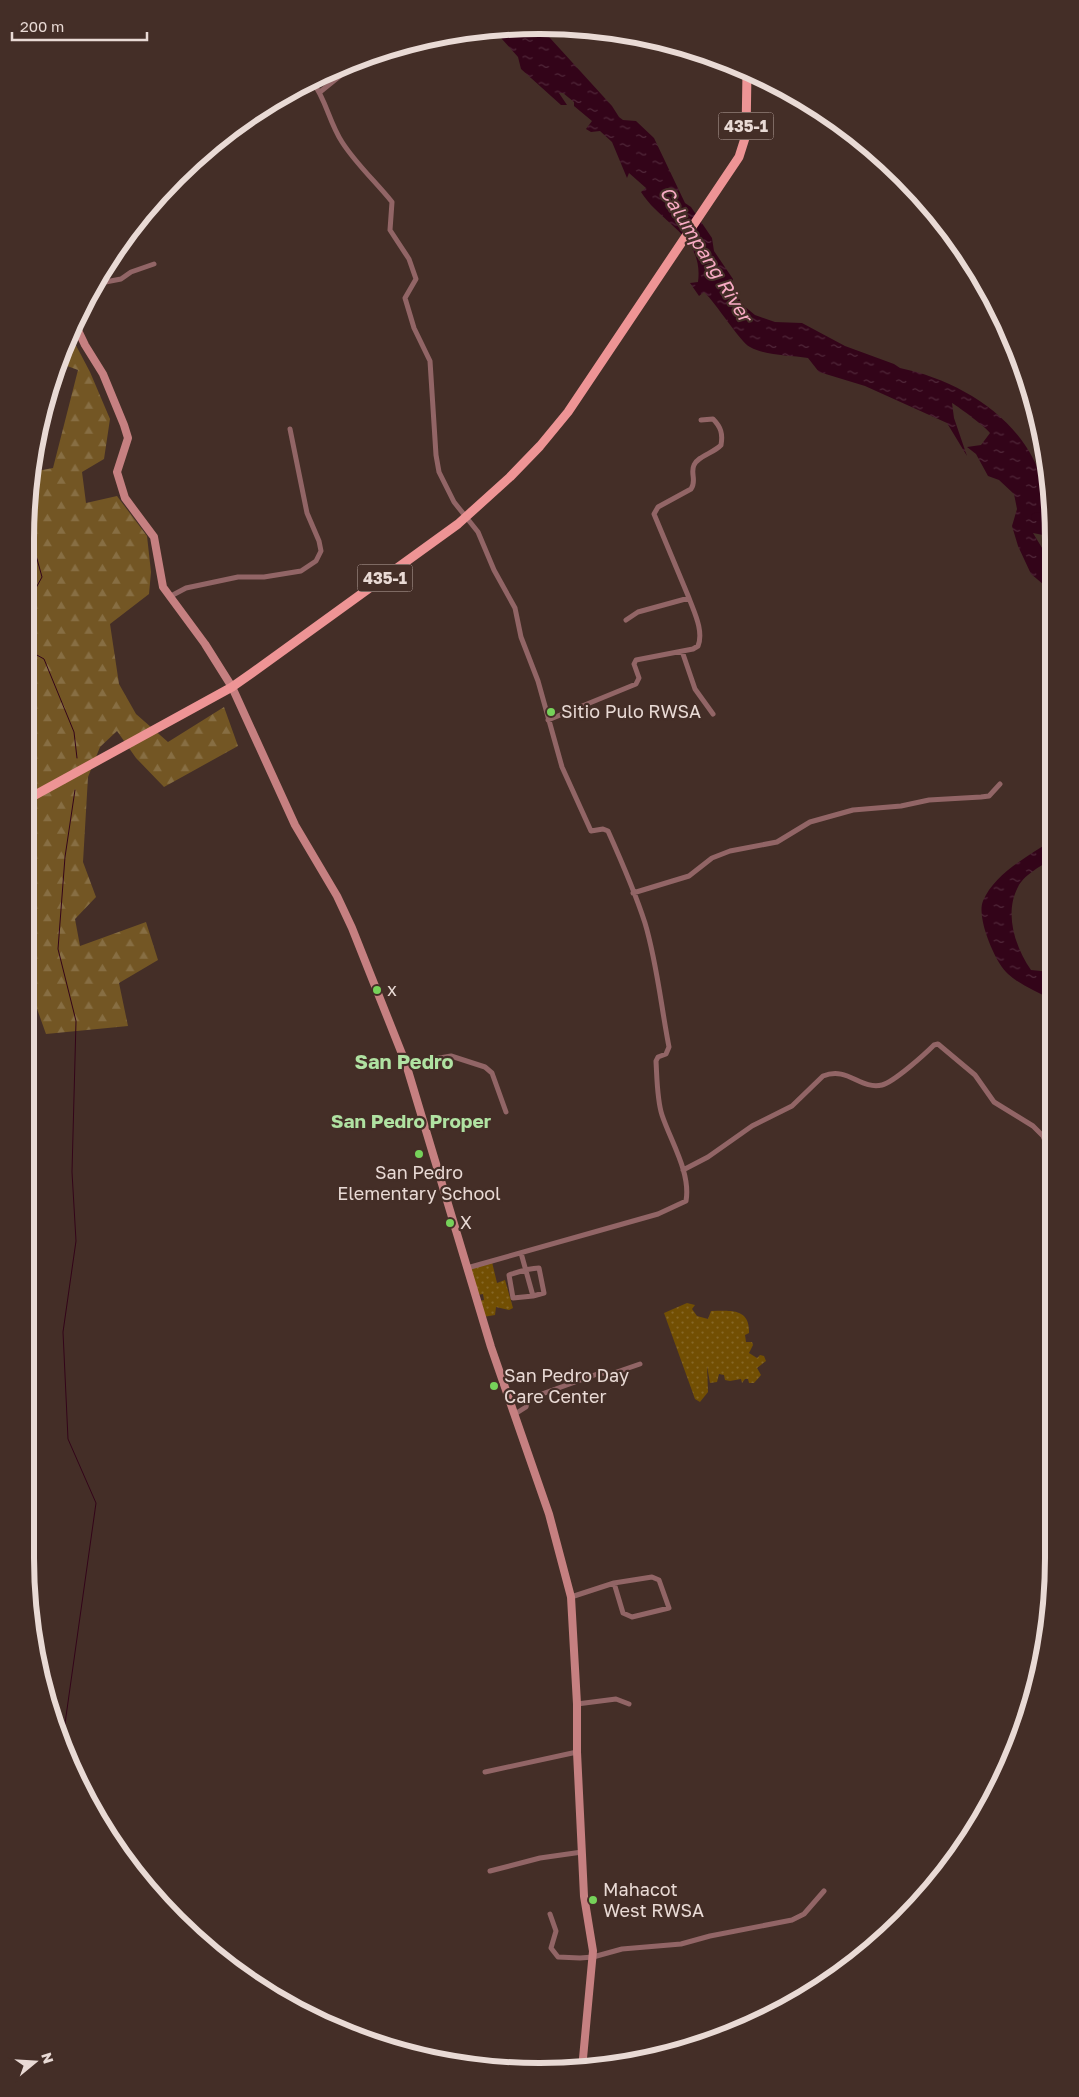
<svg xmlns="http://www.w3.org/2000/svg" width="1079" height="2097" viewBox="0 0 1079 2097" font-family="'Golos Text',sans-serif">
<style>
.grass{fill:url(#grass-dots)}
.forest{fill:url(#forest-firs)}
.water{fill:url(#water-ripples)}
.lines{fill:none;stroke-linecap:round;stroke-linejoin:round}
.stream{stroke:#330419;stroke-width:1}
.river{stroke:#330419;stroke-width:8}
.street{stroke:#926566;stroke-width:5}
.secondary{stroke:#c68081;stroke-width:8}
.primary{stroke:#ee9495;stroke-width:9}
.poi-dot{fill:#76d25a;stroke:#442e27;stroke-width:2}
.labels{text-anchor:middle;stroke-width:4.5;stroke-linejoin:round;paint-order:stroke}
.shield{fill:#442e27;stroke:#b8a6a1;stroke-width:1}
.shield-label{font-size:16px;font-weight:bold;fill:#e9dad5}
.poi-label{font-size:18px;fill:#e9dad5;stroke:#442e27;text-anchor:start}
.water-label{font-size:19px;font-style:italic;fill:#f8abc4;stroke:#442e27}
.neighbourhood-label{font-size:19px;font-weight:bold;fill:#b0e2a2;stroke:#442e27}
.quarter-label{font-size:20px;font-weight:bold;fill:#b0e2a2;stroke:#442e27}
.rim{fill:none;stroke:#e9dad5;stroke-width:6}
</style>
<defs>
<pattern id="grass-dots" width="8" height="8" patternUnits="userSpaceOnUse" patternTransform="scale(1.25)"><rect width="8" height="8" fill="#724f03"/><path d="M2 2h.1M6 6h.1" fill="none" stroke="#866827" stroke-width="1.8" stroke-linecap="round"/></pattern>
<pattern id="forest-firs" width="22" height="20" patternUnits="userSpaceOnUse" patternTransform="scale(1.25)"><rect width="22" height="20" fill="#735624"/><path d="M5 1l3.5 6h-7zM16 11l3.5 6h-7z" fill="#876e43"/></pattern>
<pattern id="water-ripples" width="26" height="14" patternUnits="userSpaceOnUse" patternTransform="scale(1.25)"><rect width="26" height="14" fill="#330419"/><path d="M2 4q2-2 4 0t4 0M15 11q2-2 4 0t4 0" fill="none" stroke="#51283a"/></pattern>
</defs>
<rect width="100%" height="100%" fill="#442e27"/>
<path class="grass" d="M 492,1262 L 497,1283 L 505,1280 L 513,1308 L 509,1310 L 496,1307 L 495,1315 L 483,1317 L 479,1301 L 484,1300 L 483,1294 L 477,1295 L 469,1269 Z
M 687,1303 L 695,1305 L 692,1309 L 697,1316 L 708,1319 L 711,1311 C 729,1311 750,1307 749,1333 L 745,1335 L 746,1342 L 752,1342 L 753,1345 L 749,1353 L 757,1358 L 760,1355 L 764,1356 L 766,1361 L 757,1368 L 761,1375 L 754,1383 L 749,1383 L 748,1379 L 745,1379 L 742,1383 L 741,1379 L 730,1381 L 725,1380 L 724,1375 L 719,1374 L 717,1382 L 710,1383 L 707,1366 L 708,1392 L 700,1402 L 695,1399 L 664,1313 Z"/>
<path class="forest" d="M 70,334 L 90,372 L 110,419 L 104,459 L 82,472 L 86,503 L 117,496 L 147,536 L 151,572 L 149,594 L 110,624 L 119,684 L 136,714 L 168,742 L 224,707 L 238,746 L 164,787 L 136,758 L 117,731 L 100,747 L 88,777 L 83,862 L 96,897 L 75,919 L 80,946 L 146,922 L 158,960 L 119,983 L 128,1026 L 46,1034 L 26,978 L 26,506 L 32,472 L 53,468 L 78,370 L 59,363 Z"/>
<path class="water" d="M 540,27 L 612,106 L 619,117 L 623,120 L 636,121 L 654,138 L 685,203 L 691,207 L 712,238 L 714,251 L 733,279 L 731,287 L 744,306 L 755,315 L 775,322 L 802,323 L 845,346 L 894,364 L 900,368 C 962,381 1027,421 1043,485 C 1047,500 1044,520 1043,535 L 1033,533 L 1050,561 L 1050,590 L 1031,574 L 1018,546 L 1012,526 L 1017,509 L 1014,494 L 999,480 L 988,476 L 976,454 L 967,447 L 981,445 L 990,433 C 986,427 960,408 952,403 L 954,418 L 967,456 L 947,423 L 865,386 L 819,372 L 808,358 C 789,355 766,356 750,347 C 740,342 716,303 704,292 L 699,296 L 690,283 L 698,282 C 704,236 661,224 641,192 L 646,188 L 629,173 L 627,178 L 612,142 L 600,131 L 591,132 L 586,129 L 592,121 L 574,106 L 574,102 L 563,93 L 559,93 L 567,105 L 561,105 L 521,69 L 518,57 L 493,29 Z
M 1051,841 L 1051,860 C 1040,866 1023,876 1018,887 C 1004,913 1015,947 1031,970 L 1051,972 L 1051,999 C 1037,992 1020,985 1008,974 C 995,963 976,917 983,901 C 994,874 1028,856 1051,841 Z"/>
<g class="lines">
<path class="stream" d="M 26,606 L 42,577 L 34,548 L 26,541
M 26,649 L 44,659 L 74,732 L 77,758
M 62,1745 L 96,1503 L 68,1439 L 63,1332 L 76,1241 L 72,1172 L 76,1021 L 58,949 L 65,857 L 75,790"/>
<path class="river" d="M 1035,517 L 1050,515"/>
<path class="street" d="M 312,81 C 326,99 329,122 342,142 C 356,164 376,182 392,202 L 390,230 L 409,259 L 416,279 L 405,298 L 414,328 L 430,361 L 436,455 L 439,472 L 454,502 L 478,532 L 494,570 L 515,608 L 521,637 L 538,681 L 562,767 L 591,831 L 603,829 L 608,831 C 621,860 635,892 645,923 C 657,963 661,1006 669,1047 L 666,1054 L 658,1057 L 656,1061 C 657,1078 657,1100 662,1115 C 671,1142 691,1173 686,1201 L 658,1214 L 467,1268
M 320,92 L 341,75
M 95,284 L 121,279 L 131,272 L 154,264
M 169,597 L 186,588 L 238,577 L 264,577 L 301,571 L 316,561 L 321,551 L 319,541 L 307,513 L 290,429
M 689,598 L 654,514 L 658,507 L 691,489 C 697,481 690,473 694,465 C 698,456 714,453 721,445 C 723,434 721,427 713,419 L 701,420
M 682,651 L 695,689 L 713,714
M 548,720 L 636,684 L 639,678 L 634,664 L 636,660 L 693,649 L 698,646 C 704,631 694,612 689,598 L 638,612 L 626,620
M 633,893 L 689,876 L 712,858 L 730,851 L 777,842 L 810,822 L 853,810 L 901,806 L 929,800 L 981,797 L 989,796 L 1000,784
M 406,1064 L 451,1056 L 485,1067 L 492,1073 L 506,1112
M 683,1170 L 708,1157 L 752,1126 L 792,1106 L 823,1076 C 848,1066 860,1090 882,1085 C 894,1082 925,1054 934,1045 L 938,1044 L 975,1075 L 994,1102 L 1033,1126 L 1043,1136 L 1052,1157
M 521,1253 L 533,1296 L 513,1298 L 509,1275 C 518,1272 529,1268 539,1268 L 544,1293 L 533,1296
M 1052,1268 L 1049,1289 L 1052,1302
M 515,1414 L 526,1407 L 528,1399 L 600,1373 L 611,1374 L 640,1364
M 652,1577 L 659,1580 L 669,1608 L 632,1617 L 623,1613 L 614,1583 Z
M 571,1597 L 614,1583
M 577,1704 L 616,1699 L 629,1704
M 485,1772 L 577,1752
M 490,1871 L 540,1858 L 582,1852
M 550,1914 L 556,1931 L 551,1948 L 558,1957 L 580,1958 L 593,1957 L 622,1949 L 681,1944 L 710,1936 L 792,1920 L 804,1914 L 824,1891"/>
<path class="secondary" d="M 74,322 L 85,345 L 103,374 L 124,425 L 128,438 L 117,472 L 125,498 L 154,537 L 163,587 L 205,644 L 232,687 L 295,825 L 337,896 L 352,928 L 406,1064 L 491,1347 L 549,1514 L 571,1597 L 577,1704 L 577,1752 L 584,1896 L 593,1951 L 582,2069"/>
<path class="primary" d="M 26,800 L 232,687 L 252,673 L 458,524 L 510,477 L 540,446 L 568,412 L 739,157 L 746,135 L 747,71"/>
</g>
<g class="poi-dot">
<circle cx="551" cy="712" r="5"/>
<circle cx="377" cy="990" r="5"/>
<circle cx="419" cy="1154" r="5"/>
<circle cx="450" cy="1223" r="5"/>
<circle cx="494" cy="1386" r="5"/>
<circle cx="593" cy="1900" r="5"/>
</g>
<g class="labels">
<g class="shield">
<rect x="718.5" y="112.5" width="55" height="27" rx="4"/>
<rect x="357.5" y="564.5" width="55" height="27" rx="4"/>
</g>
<g class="shield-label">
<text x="746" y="132">435-1</text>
<text x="385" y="584">435-1</text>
</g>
<g class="poi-label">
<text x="561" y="718">Sitio Pulo RWSA</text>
<text x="387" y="996">x</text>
<text x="419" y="1179" text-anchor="middle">San Pedro<tspan x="419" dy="21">Elementary School</tspan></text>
<text x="460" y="1229">X</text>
<text x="504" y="1382">San Pedro Day<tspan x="504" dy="21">Care Center</tspan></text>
<text x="603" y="1896">Mahacot<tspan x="603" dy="21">West RWSA</tspan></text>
</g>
<g class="water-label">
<text transform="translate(706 254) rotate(58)" y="7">Calumpang River</text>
</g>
<g class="neighbourhood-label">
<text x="411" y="1128">San Pedro Proper</text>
</g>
<g class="quarter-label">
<text x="404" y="1069">San Pedro</text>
</g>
</g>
<path d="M0 0H1079V2097H0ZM539 34H540A505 505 0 0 1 1045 539V1558A505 505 0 0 1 540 2063H539A505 505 0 0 1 34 1558V539A505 505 0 0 1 539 34Z" fill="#442e27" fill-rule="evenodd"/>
<path class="rim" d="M539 34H540A505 505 0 0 1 1045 539V1558A505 505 0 0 1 540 2063H539A505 505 0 0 1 34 1558V539A505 505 0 0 1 539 34Z"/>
<g transform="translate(35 2062) rotate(72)" stroke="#442e27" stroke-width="4" paint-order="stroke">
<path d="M0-4L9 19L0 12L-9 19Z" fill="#e9dad5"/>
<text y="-8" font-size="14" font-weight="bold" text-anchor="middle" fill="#e9dad5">N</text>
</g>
<path d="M12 32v8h135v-8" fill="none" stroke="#e9dad5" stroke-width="2.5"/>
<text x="20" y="32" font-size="15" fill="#e9dad5" stroke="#442e27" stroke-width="4" paint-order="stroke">200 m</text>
</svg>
